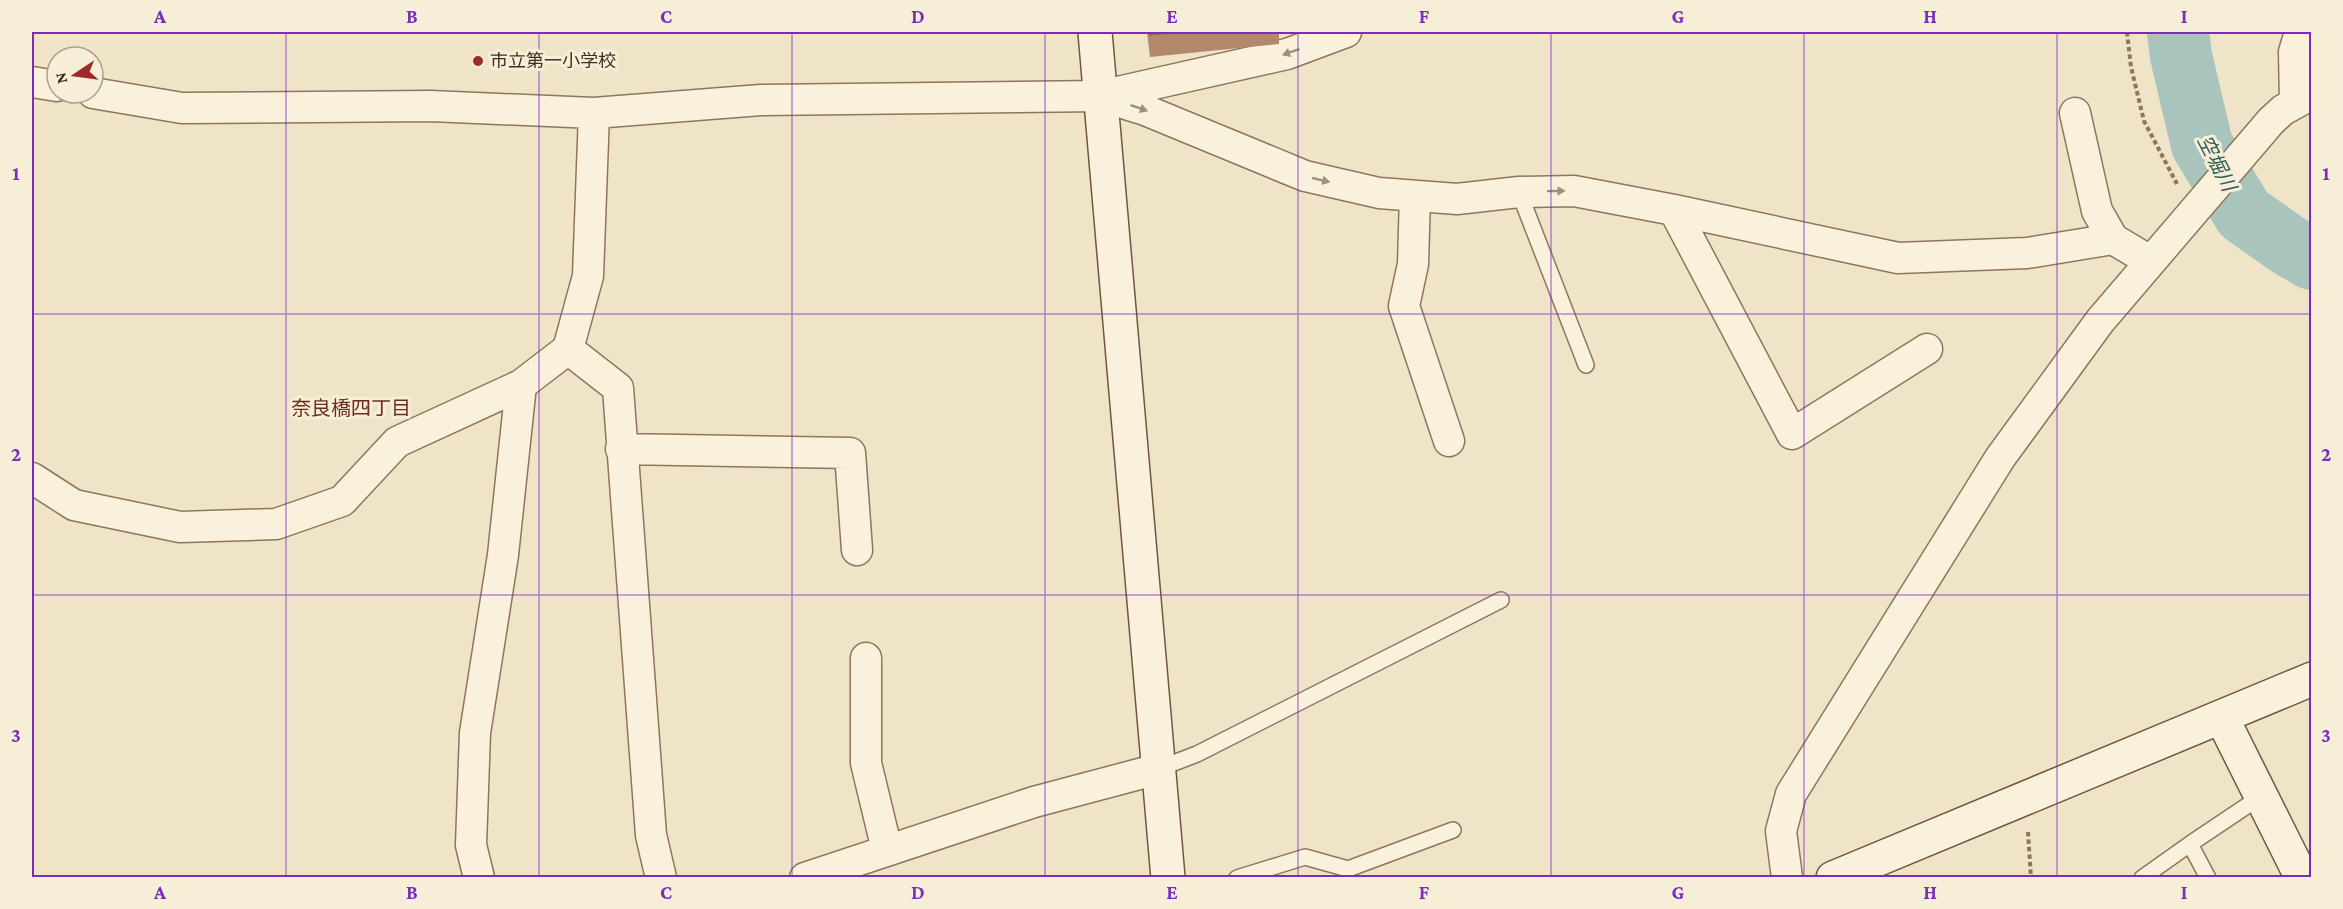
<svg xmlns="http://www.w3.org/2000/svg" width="2343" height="909" viewBox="0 0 2343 909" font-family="'Crimson Pro','Noto Sans JP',serif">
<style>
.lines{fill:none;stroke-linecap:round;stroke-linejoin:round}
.river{stroke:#a9c4bc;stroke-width:62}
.lane-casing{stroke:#8d765c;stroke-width:18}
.street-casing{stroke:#8d765c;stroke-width:33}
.secondary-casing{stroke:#6f573f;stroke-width:36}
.path{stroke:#8d765c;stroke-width:4;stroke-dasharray:4.5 3;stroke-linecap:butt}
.lane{stroke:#faf1dc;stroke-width:15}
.street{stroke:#faf1dc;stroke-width:30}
.secondary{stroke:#faf1dc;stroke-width:33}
.wall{fill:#b2896c}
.building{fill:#cf9f7d;stroke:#916f58;stroke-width:1.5}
.oneway{fill:#9c907e}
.grid{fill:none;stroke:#7b2cbf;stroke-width:1.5;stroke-opacity:0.55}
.poi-dot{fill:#9e2a2b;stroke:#f7eed8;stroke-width:2}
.labels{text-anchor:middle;stroke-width:6;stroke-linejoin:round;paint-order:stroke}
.poi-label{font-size:18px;fill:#3d2e20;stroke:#f7eed8;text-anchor:start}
.water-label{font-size:20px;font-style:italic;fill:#2f5d5a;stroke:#f7eed8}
.neighbourhood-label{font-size:20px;fill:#6b2e1e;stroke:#f7eed8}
.neatline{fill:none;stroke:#7b2cbf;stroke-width:2}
.grid-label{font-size:20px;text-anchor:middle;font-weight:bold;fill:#7b2cbf}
</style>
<rect width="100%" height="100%" fill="#f0e4c8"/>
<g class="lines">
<path class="river" d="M 2178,32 L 2181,56 L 2202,145 L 2244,214 L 2288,245 L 2312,259"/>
<defs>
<path id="lane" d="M 1519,192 L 1586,365
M 1158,769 L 1197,754 L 1501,600
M 1237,878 L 1305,857 L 1348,869 L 1453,830
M 2142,878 L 2190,844
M 2208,878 L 2190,844 L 2260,797"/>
<path id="street" d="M 1346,32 L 1287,54 L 1100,96 L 1145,110 L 1305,176 L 1379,193 L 1457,199 L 1519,192 L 1574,191 L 1674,210 L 1898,258 L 2027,253 L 2113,239 L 2150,261
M 32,82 L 57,86
M 93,93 L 182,108 L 431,106 L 594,113 L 761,100 L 1100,96
M 2295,102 L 2294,52 L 2300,32
M 2075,113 L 2097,211 L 2113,239
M 1415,196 L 1413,264 L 1404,306 L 1449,441
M 1674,210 L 1792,434 L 1927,349
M 568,349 L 618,388 L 651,835 L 661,878
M 621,449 L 850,453 L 857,550
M 32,478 L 74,505 L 180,527 L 276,524 L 342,501 L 397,442 L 521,385 L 568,349 L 588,276 L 594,113
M 866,658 L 866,763 L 887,850
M 479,878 L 471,845 L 475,733 L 503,555 L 521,385
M 805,878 L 1034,802 L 1158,769
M 1787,878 L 1781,831 L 1791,794 L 2000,458 L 2100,321 L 2271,121 L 2283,110 L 2312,94"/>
<path id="secondary" d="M 1095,32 L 1168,878
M 2222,718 L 2302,878
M 1833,878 L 2312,679"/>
</defs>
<use href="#lane" class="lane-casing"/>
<use href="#street" class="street-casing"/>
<use href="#secondary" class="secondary-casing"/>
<path class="path" d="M 2127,32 L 2131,67 L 2144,121 L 2177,184
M 2028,832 L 2031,878"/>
<use href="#lane" class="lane"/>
<use href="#street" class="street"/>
<use href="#secondary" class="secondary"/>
</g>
<path class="wall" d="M 1147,32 L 1279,32 L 1279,44 L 1150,57 Z"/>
<path class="building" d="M 1149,32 L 1182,32 L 1150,35 Z"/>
<defs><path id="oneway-solid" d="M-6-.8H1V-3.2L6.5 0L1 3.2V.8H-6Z" transform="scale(1.5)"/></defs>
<g class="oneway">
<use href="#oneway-solid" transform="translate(1291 52) rotate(161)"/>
<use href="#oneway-solid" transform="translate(1139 108) rotate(19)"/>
<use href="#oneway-solid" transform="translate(1321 180) rotate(13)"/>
<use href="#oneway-solid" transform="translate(1556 191) rotate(-1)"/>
</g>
<path class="grid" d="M 286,32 L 286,878M 539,32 L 539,878M 792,32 L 792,878M 1045,32 L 1045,878M 1298,32 L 1298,878M 1551,32 L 1551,878M 1804,32 L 1804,878M 2057,32 L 2057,878M 32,314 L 2312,314M 32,595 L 2312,595"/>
<circle class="poi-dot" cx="478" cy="61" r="6"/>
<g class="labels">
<g class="poi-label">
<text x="490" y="67">市立第一小学校</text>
</g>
<g class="water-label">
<text transform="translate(2217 163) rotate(63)" y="7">空堀川</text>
</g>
<g class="neighbourhood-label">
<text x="351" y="415">奈良橋四丁目</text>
</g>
</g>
<rect width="2343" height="909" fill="none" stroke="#f7eed8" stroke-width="66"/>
<g transform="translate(75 75) rotate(257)"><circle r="28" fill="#f7eed8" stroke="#ada18e" stroke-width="1.5"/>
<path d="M0-4.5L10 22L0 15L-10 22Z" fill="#9e2a2b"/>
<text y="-9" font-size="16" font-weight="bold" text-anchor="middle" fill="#3d2e20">N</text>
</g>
<rect x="33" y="33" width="2277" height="843" class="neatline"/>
<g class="grid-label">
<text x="160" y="23">A</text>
<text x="412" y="23">B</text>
<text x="666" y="23">C</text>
<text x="918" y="23">D</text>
<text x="1172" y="23">E</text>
<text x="1424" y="23">F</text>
<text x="1678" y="23">G</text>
<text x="1930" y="23">H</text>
<text x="2184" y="23">I</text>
<text x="16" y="180">1</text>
<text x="2326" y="180">1</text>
<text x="16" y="461">2</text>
<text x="2326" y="461">2</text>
<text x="16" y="742">3</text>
<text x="2326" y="742">3</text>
<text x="160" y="899">A</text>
<text x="412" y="899">B</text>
<text x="666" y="899">C</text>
<text x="918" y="899">D</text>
<text x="1172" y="899">E</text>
<text x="1424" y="899">F</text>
<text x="1678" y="899">G</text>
<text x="1930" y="899">H</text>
<text x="2184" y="899">I</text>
</g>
</svg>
